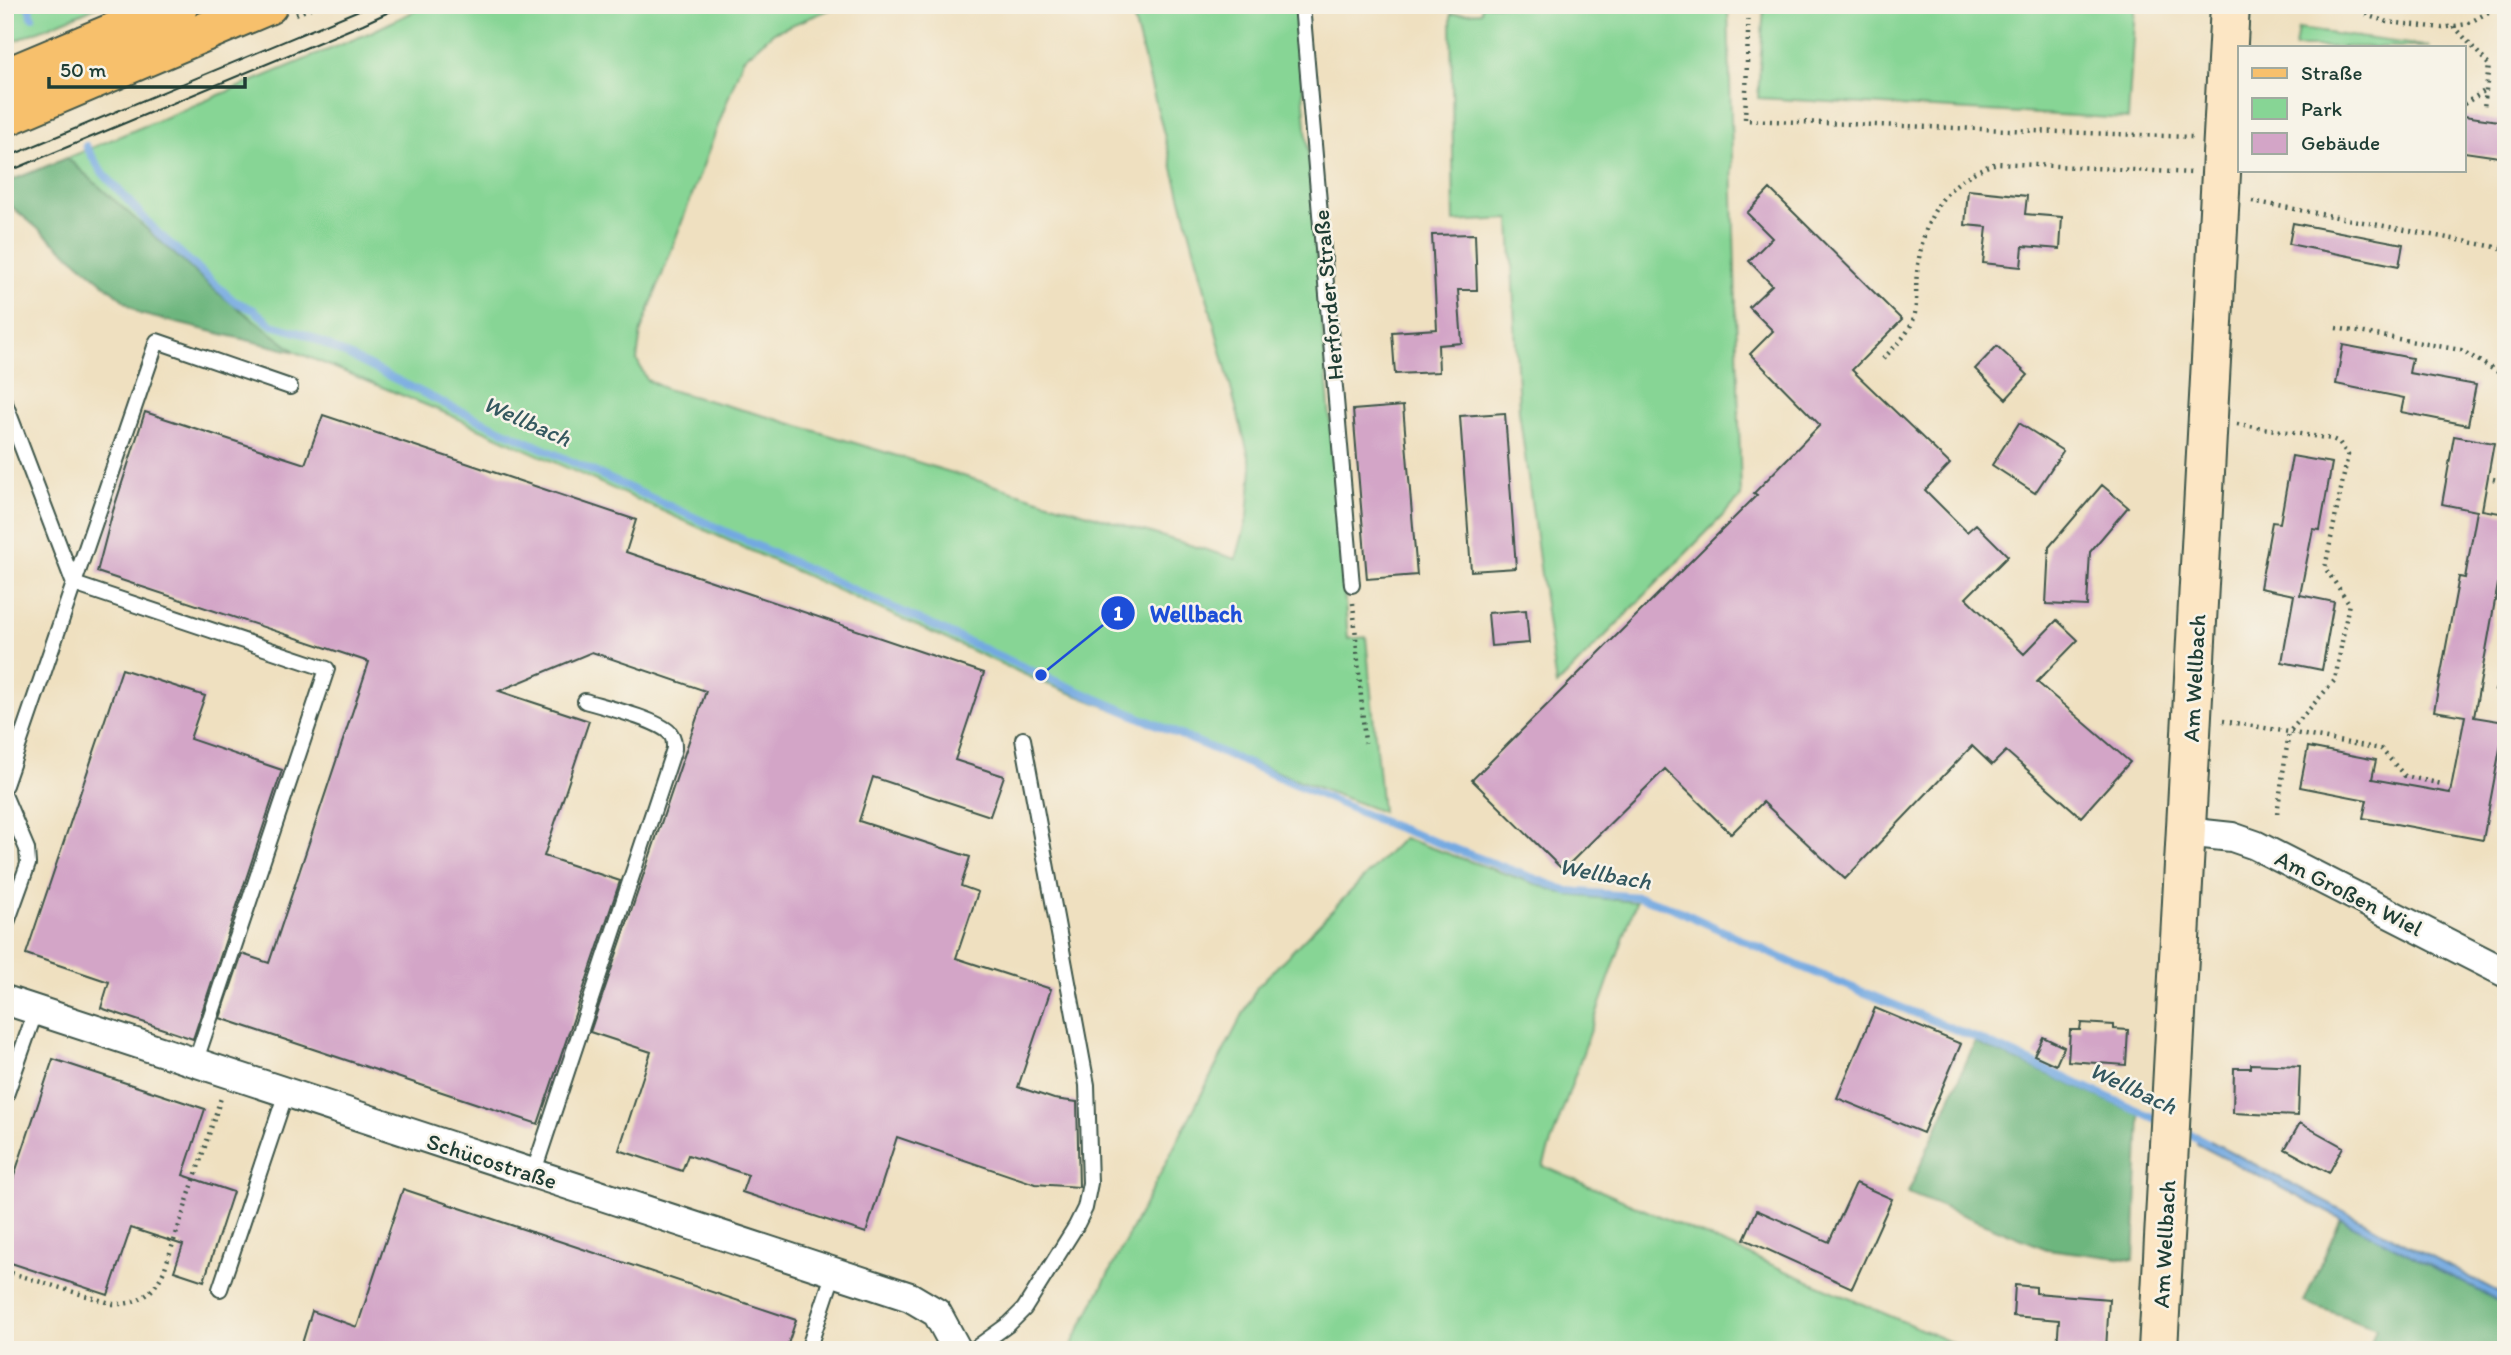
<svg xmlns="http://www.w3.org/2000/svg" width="2511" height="1355" viewBox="0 0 2511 1355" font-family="Itim,sans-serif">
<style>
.green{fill:#87d595;stroke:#538964;stroke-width:2}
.forest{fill:#6db67e;stroke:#467a59;stroke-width:2}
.water{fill:#73a9e1;stroke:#49738a;stroke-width:2}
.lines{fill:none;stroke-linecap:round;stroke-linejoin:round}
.stream{stroke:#73a9e1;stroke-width:8}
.building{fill:#d3a5c7}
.lane-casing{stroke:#3e5549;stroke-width:18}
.street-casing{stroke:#3e5549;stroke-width:32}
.secondary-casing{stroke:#3e5549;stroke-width:42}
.primary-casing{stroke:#3e5549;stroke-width:42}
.path{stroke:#3e5549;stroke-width:4.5;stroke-dasharray:2 5;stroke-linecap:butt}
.lane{stroke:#fff;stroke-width:14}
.street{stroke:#fff;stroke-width:28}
.secondary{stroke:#fce6c4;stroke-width:38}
.primary{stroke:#f7c06c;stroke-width:38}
.tram{stroke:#1f3d34;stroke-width:2}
.labels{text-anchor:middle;stroke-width:5;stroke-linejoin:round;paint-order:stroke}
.street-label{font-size:23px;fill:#1f3d34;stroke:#f7f3e8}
.water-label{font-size:24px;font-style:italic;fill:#34585f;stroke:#f7f3e8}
.leader{fill:none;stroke:#1d4ed8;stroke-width:2.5}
.callout-dot{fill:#1d4ed8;stroke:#f7f3e8;stroke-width:2.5}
.mark-label{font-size:21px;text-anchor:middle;font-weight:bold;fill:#fff}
.callout-label{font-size:24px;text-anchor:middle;font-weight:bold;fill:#1d4ed8;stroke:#f7f3e8;stroke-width:5;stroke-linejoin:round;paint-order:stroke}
</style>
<rect width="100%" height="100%" fill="#f7f3e8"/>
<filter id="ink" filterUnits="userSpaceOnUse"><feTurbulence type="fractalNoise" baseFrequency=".0143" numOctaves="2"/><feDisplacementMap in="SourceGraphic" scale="14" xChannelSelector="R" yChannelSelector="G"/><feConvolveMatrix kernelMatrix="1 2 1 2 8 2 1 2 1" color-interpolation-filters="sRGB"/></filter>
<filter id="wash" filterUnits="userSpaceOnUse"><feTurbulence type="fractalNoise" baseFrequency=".00686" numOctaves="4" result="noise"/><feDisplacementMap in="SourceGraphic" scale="28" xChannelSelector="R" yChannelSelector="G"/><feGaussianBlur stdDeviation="1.57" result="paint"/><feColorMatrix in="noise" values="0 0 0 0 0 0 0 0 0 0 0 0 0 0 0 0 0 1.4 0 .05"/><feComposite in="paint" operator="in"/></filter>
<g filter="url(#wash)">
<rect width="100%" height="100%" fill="#efe0c0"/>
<path class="green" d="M 5,5 L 101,5 L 5,45 Z
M 427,5 L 841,5 L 774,32 L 743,59 L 641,331 L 637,360 L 647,380 L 666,389 L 776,419 L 1236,559 L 1248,516 L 1252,468 L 1130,5 L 1296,5 L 1348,639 L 1366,637 L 1382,812 L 1039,681 L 443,412 L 296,352 L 218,293 L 67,158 L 369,33 Z
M 1482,5 L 1728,5 L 1741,497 L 1556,686 L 1519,411 L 1510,219 L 1454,222 L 1451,14 L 1481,12 Z
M 1764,5 L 2135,5 L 2128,119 L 1758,98 Z
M 2298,29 L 2431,47 L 2295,47 Z
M 1403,838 L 1567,895 L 1636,902 L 1543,1166 L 1969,1350 L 1069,1350 L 1257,987 Z"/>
<path class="forest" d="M 67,158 L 218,293 L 296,352 L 140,314 L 5,201 L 5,183 Z
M 1975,1042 L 2140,1115 L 2134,1260 L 2047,1249 L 1908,1193 Z
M 2341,1218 L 2506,1305 L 2506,1350 L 2369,1350 L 2376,1328 L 2304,1302 Z"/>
<path class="water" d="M 2197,1134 L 2506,1296 L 2506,1305 L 2197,1144 Z"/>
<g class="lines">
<path class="stream" d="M 28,5 L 32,17
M 86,146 L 101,171 L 157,232 L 234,301 L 254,310 L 272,325 L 307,335 L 447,405 L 1041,675 L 1390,825 L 1568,891 L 1639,897 L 1671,907 L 1799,966 L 1976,1038 L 2159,1120
M 2180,1130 L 2206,1142"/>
</g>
<g id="blocks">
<path class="building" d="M 2464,116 L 2506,122 L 2506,158 L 2464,152 Z
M 1770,189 L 1902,320 L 1852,370 L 1950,464 L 1925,490 L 1967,532 L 1976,524 L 2008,556 L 1966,598 L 2024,654 L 2057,620 L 2078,640 L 2037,682 L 2130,762 L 2081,817 L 2006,751 L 1992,765 L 1972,746 L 1845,879 L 1763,802 L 1731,834 L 1665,769 L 1563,870 L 1472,780 L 1757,495 L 1754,493 L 1820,425 L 1750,354 L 1773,331 L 1749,307 L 1772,285 L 1749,261 L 1772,238 L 1747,213 Z
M 1968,190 L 2027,196 L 2025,214 L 2062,217 L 2060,249 L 2023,246 L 2021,267 L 1983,263 L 1987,227 L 1965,225 Z
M 2293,223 L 2403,244 L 2399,266 L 2289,244 Z
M 1475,234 L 1477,290 L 1458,290 L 1462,343 L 1438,345 L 1439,372 L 1395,374 L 1392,332 L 1437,329 L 1432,235 Z
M 2343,345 L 2412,358 L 2409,373 L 2476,385 L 2468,425 L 2401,412 L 2404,398 L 2336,384 Z
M 1997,346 L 2028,375 L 2006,399 L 1975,369 Z
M 1403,406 L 1417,575 L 1367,579 L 1353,410 Z
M 145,412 L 305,464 L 323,415 L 636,520 L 626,552 L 984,673 L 955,760 L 1004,776 L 990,816 L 873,777 L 859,821 L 970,857 L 961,886 L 978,892 L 956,958 L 1051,989 L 1018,1087 L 1054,1099 L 1077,1102 L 1079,1187 L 1035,1184 L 897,1137 L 866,1233 L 742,1192 L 748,1175 L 688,1155 L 682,1171 L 619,1150 L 651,1052 L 590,1032 L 706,691 L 592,652 L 499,691 L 589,721 L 544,856 L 620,881 L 538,1124 L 220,1018 L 242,954 L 269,963 L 369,662 L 97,572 L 113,511 Z
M 1505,413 L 1516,568 L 1471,571 L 1460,416 Z
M 2019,423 L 2063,451 L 2035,493 L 1992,465 Z
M 2454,436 L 2494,443 L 2482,510 L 2506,514 L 2506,585 L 2498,584 L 2474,717 L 2505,722 L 2483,840 L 2363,818 L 2367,800 L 2300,787 L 2308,747 L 2376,760 L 2372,779 L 2450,793 L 2465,716 L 2434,711 L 2459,577 L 2465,578 L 2477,511 L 2442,504 Z
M 2292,456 L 2332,463 L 2320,530 L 2313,529 L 2300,595 L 2334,602 L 2322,670 L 2282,662 L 2294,595 L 2260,588 L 2272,522 L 2280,523 Z
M 2102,485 L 2128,507 L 2090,552 L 2087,606 L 2046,604 L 2049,547 Z
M 1526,610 L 1529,643 L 1491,646 L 1488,613 Z
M 122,669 L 205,696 L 190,739 L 282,770 L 193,1039 L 101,1008 L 109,982 L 26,954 Z
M 1875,1008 L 1961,1044 L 1923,1133 L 1837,1098 Z
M 2081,1023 L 2114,1025 L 2114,1029 L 2128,1030 L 2126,1065 L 2068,1061 L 2070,1030 L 2080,1030 Z
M 2043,1037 L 2064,1047 L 2056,1065 L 2034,1055 Z
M 53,1059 L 205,1109 L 183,1175 L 233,1192 L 204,1281 L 174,1271 L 183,1245 L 131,1228 L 108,1295 L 5,1261 L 5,1203 Z
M 2251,1064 L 2300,1066 L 2298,1116 L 2233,1113 L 2234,1068 L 2251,1068 Z
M 2300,1123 L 2343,1147 L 2329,1173 L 2285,1149 Z
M 1856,1183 L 1892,1199 L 1852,1288 L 1744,1239 L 1757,1210 L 1829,1242 Z
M 403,1189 L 796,1320 L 786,1350 L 300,1350 L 312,1311 L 357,1327 Z
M 2015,1285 L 2036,1287 L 2036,1293 L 2109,1299 L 2106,1350 L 2057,1347 L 2059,1320 L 2013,1316 Z"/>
</g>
</g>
<g filter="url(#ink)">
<use href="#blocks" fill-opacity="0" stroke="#3e5549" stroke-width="2"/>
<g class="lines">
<defs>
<path id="lane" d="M 1302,5 L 1352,585
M 5,403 L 74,584 L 327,669 L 195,1063
M 5,785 L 157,341 L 290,387
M 5,797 L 27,849 L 28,864 L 5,928
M 5,1098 L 36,1010
M 533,1174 L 674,749 C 674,742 674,738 670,733 C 656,719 605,707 585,701
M 220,1289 L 286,1093
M 808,1350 L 834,1272
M 973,1350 L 1009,1324 L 1024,1309 L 1076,1226 L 1085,1208 L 1090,1183 L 1087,1085 L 1023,739"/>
<path id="street" d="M 2185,832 L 2232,837 L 2255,845 L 2506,973
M 5,1000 L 910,1297 L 937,1313 L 957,1350"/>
<path id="secondary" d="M 2158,1350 L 2230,5"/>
<path id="primary" d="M 5,78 L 179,5
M 5,117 L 268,5"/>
</defs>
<use href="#lane" class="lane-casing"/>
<use href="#street" class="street-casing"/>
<use href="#secondary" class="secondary-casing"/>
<use href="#primary" class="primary-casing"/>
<path class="path" d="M 1749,5 L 1745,120 L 2192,137
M 2355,5 L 2369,16 L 2387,22 L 2442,28 L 2467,24 L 2501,5
M 296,14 L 318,5
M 2454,26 L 2489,65 L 2484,108
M 2464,104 L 2486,90
M 2252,201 L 2506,249
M 2336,328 L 2461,350 L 2506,377
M 1883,359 C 1894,347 1907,336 1913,321 C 1918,307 1915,288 1917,273 C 1923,218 1943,180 1997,163 L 2192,173
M 2237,424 L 2332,439 L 2339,442 L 2348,455 L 2325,568 L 2349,603 L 2335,680 L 2289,732 L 2381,749 L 2405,776 L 2442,784
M 2493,479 L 2506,482
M 1353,603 L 1365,743
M 2506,641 L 2496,691 L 2506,717
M 2223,721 L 2289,732 L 2277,814
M 5,1271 L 113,1304 C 139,1305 153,1294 164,1271 L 221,1098"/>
<use href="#lane" class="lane"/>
<use href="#street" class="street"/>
<use href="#secondary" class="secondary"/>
<use href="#primary" class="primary"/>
<path class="tram" d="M 5,158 L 371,5
M 5,173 L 363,24 L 404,5"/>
</g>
</g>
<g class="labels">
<g class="street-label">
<text transform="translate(1328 295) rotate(-95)" y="8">Herforder Straße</text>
<text transform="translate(2194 678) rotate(-87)" y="8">Am Wellbach</text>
<text transform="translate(2349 893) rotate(27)" y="8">Am Großen Wiel</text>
<text transform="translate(492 1161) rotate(18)" y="8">Schücostraße</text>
<text transform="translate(2164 1244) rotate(-87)" y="8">Am Wellbach</text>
</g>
<g class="water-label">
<text transform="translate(527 421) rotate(24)" y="8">Wellbach</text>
<text transform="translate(1605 874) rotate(10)" y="8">Wellbach</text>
<text transform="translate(2133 1088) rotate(25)" y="8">Wellbach</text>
</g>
</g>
<path class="leader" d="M1041 675L1118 613"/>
<g class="callout-dot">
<circle cx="1041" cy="675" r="7"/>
<circle cx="1118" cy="613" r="18"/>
</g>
<g class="mark-label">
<text x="1118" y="620">1</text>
</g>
<g class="callout-label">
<text x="1196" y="622">Wellbach</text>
</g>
<rect width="2511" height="1355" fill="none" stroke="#f7f3e8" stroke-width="28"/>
<rect x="2238" y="46" width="228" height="126" fill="#f7f3e8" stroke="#a1aaa0" stroke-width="2"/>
<rect x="2252" y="68" width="35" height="10" fill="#f7c06c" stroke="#a1aaa0" stroke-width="2"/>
<text x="2301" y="80" font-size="21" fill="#1f3d34">Straße</text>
<rect x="2252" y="98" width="35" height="21" fill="#87d595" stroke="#a1aaa0" stroke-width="2"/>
<text x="2301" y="116" font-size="21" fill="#1f3d34">Park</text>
<rect x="2252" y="133" width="35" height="21" fill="#d3a5c7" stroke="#a1aaa0" stroke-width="2"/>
<text x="2301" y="150" font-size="21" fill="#1f3d34">Gebäude</text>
<path d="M49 77v10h196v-10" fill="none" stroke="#1f3d34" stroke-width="3.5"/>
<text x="60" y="77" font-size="21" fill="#1f3d34" stroke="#f7f3e8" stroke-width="5" paint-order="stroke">50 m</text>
</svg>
